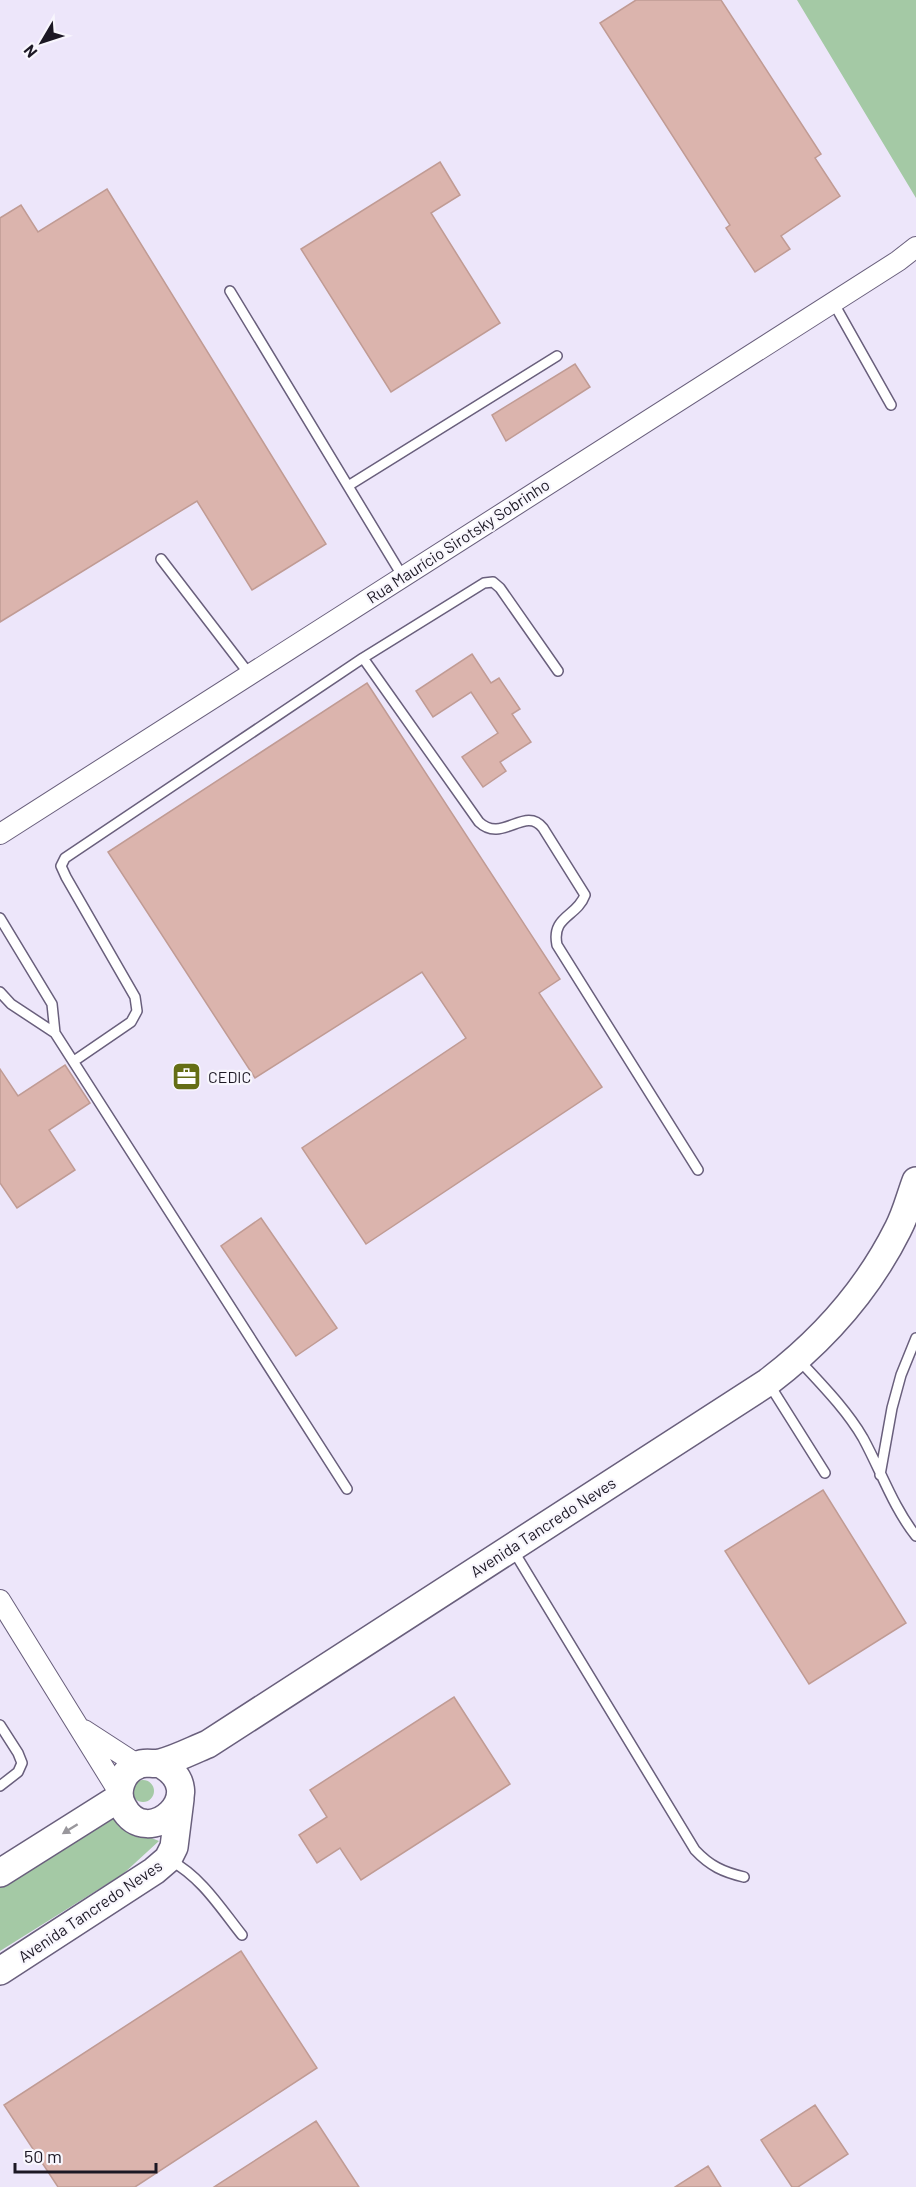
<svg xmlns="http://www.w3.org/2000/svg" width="916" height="2187" viewBox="0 0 916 2187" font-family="Barlow,sans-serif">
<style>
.green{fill:#a4c9a5}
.building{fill:#dbb4ad;stroke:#c09b94;stroke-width:1.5}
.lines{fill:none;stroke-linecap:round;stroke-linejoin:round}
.lane-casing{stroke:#695f7c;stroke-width:12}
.street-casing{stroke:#695f7c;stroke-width:22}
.secondary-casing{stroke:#695f7c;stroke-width:30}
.lane{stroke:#fff;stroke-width:9}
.street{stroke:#fff;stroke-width:20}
.secondary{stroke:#fff;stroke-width:27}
.oneway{fill:#99979c}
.labels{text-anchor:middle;stroke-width:4.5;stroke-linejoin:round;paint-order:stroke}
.street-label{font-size:16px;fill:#1c1824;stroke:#f8f6fd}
.poi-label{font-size:16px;fill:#1c1824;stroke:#f8f6fd;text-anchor:start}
</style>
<rect width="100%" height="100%" fill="#ede6fa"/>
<path class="green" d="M 797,0 L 916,0 L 916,198 Z
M132 1791a11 11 0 1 1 22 0a11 11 0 1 1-22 0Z
M 112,1815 L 131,1830 L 159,1841 L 123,1874 L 0,1951 L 0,1887 Z"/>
<path class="building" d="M 636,0 L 721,0 L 821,154 L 815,158 L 840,196 L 781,236 L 790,249 L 755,272 L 726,228 L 730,225 L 600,23 Z
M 440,162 L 460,195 L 431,213 L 500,323 L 391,392 L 301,249 Z
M 107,189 L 326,544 L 252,590 L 197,501 L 0,622 L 0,218 L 21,205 L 38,232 Z
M 575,364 L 590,387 L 506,441 L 492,415 Z
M 472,654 L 491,683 L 499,678 L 520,709 L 512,714 L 531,742 L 500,762 L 506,771 L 483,787 L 462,757 L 498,733 L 471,692 L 433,717 L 416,691 Z
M 367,683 L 560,979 L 539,993 L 602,1087 L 366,1244 L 302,1148 L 466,1038 L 422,972 L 255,1078 L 108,852 Z
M 65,1065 L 90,1103 L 49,1130 L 75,1170 L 17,1208 L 0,1183 L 0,1069 L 18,1096 Z
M 261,1218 L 337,1328 L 296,1356 L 221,1246 Z
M 823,1490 L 906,1623 L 809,1684 L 725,1551 Z
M 454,1697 L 510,1784 L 361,1880 L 340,1848 L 317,1863 L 299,1835 L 327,1817 L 310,1790 Z
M 241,1951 L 317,2068 L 135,2187 L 58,2187 L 4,2105 Z
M 815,2105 L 848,2154 L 798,2187 L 792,2187 L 761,2140 Z
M 316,2121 L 359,2187 L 214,2187 Z
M 708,2166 L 721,2187 L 675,2187 Z"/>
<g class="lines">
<defs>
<path id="lane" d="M 230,291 L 403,577
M 833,302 L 891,405
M 348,486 L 557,356
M 161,559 L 250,675
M 363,658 L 484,583 L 493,582 L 500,588 L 558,671
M 0,918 L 52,1004 L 55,1033 L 347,1489
M 0,992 L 11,1004 L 55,1033
M 74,1061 L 131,1022 L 137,1011 L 135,997 L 66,877 L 61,866 L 65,858 L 363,658 L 479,822 C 502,844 525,805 543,828 L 585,895 C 577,917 551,916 557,945 L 698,1170
M 798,1359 C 821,1384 846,1409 863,1438 C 881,1471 893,1507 916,1536
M 769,1384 L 825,1473
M 880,1475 L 892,1408 L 901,1375 L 916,1338
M 513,1550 L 695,1850 C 710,1866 723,1872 744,1877
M 0,1725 L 18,1753 L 22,1763 L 18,1772 L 0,1786
M 170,1860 C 202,1878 219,1906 242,1935"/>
<path id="street" d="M 0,834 L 898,261 L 916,247
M 0,1600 L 120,1794
M 84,1730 L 138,1765"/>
<path id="secondary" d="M 159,1763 C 215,1792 147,1853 123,1807 C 114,1792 122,1771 138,1765 C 146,1761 153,1765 160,1763 C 176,1759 193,1750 208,1744 L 768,1382 C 822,1341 868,1289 898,1229 C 906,1214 910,1197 916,1181
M 0,1873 L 119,1798
M 0,1971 L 154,1871 L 168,1859 L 174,1847 L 180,1799"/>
</defs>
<use href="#lane" class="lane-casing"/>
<use href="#street" class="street-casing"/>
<use href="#secondary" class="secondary-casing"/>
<use href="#lane" class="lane"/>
<use href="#street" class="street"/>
<use href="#secondary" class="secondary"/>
</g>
<defs><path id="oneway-solid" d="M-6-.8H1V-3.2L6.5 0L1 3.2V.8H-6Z" transform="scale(1.5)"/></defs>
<use class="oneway" href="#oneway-solid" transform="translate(70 1829) rotate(148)"/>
<defs>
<symbol id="office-square" viewBox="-11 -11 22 22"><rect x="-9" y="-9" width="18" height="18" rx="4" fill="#656e15" stroke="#f8f6fd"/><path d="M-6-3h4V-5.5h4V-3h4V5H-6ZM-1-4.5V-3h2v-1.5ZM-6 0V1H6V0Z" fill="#fff"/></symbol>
</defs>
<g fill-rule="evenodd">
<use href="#office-square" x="170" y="1060" width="33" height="33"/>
</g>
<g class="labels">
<g class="street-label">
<text transform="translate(458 541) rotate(-33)" y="6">Rua Maurício Sirotsky Sobrinho</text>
<text transform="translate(543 1527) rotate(-33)" y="6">Avenida Tancredo Neves</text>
<text transform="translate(90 1911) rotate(-34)" y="6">Avenida Tancredo Neves</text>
</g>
<g class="poi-label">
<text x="208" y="1083">CEDIC</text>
</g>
</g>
<g transform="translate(42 42) rotate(231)" stroke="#f8f6fd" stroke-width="4.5" paint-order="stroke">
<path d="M0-4.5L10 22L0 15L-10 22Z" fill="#1c1824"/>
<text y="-9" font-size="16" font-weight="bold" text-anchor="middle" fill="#1c1824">N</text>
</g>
<path d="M15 2163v9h141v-9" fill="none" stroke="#1c1824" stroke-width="3"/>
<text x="24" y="2163" font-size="18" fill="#1c1824" stroke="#f8f6fd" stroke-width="4.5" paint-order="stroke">50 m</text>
</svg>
